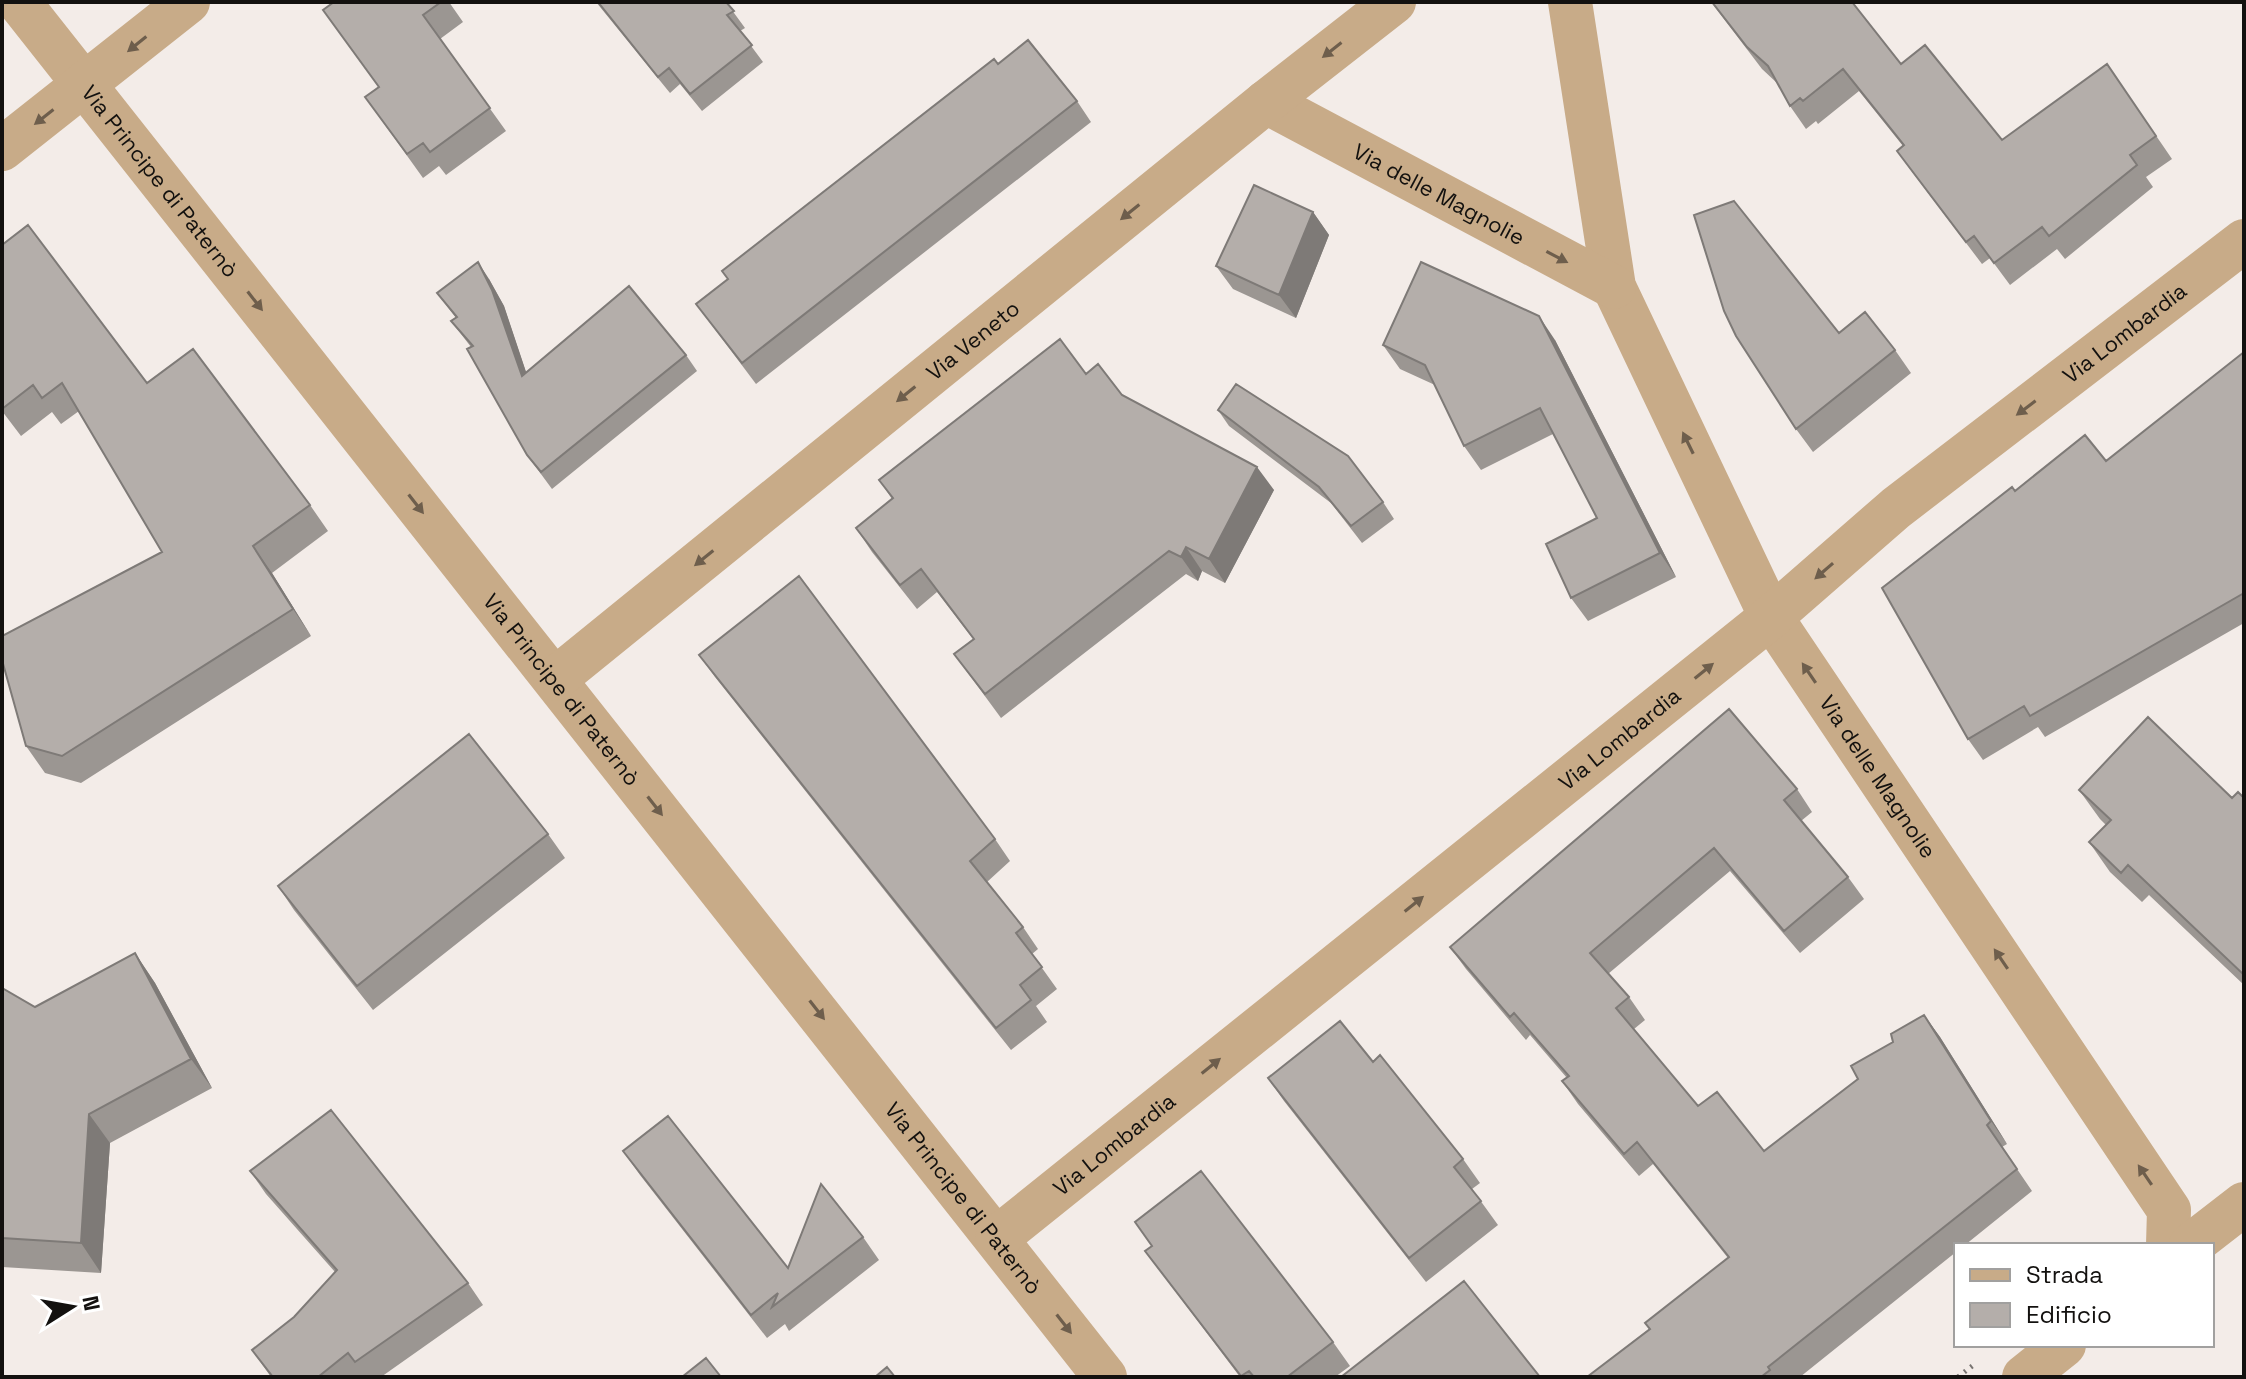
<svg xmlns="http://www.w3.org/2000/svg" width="2246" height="1379" viewBox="0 0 2246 1379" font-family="'Space Grotesk',sans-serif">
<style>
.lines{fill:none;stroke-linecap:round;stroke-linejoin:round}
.path{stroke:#787471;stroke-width:5;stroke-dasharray:2 6;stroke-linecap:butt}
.minor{stroke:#c8ab88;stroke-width:44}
.wall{fill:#9b9692}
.shaded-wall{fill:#7e7a77}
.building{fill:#b4aeaa;stroke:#7e7a77;stroke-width:2}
.oneway{fill:#6e5e4c}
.labels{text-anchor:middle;stroke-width:6;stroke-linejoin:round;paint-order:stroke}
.street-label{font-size:22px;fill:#13110f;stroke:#fff}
</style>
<rect width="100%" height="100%" fill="#f3ece8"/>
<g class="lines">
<path class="path" d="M 1958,1377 L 1976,1363"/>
<g class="minor">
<path id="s1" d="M 19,2 L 1105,1377"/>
<path id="s2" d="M 1570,2 L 1614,287 L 1771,617 L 2169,1210 L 2168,1245"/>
<path id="s3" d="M 1266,102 L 1614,287"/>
<path d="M 2,149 L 188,2"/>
<path id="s4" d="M 555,679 L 1266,102 L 1394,2"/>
<path id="s5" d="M 997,1238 L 1771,617 L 1896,508 L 2244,241"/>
<path d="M 2191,1245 L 2244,1204"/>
<path d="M 2024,1377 L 2064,1345"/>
</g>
</g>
<path class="wall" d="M 334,2 L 449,2 L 463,22 L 440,39 L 506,131 L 446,175 L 439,166 L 423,178 L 365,97 L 378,87 Z
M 596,2 L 726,2 L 745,28 L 740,31 L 763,62 L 702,111 L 680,84 L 670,93 Z
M 1711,2 L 1852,2 L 1901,64 L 2002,140 L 2107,64 L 2172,159 L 2146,177 L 2153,187 L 2065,259 L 2057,249 L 2010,285 L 1990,258 L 1982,264 L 1913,173 L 1897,151 L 1903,146 L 1859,91 L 1818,124 L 1816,121 L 1806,129 L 1790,106 L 1777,83 L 1762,69 Z
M 998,64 L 1077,101 L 1091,122 L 756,384 L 696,304 Z
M 1313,212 L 1329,235 L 1296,318 L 1233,289 L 1216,266 Z
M 2,245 L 147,383 L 310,505 L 328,531 L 272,573 L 311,636 L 81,783 L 45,773 L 26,746 L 162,552 L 79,411 L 61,424 L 52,412 L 21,436 L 2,411 Z
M 489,279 L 504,306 L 526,372 L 686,355 L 697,371 L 552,489 L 527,455 L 471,347 L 451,321 L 456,318 L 437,293 Z
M 1839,333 L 1895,350 L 1911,373 L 1813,452 L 1796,429 Z
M 1555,340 L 1676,577 L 1588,621 L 1571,598 L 1597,518 L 1553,434 L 1481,470 L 1464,446 L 1435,385 L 1400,369 L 1383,345 Z
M 2244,352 L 2244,623 L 2045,737 L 2038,727 L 1983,760 L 1968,739 L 2015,491 L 2106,461 Z
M 1086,374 L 1274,490 L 1225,583 L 1202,571 L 1198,581 L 1186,574 L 1001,718 L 954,654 L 973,639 L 937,592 L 917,609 L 872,552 L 856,528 L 892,499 L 879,480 Z
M 1218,410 L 1383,502 L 1394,519 L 1362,543 L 1331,503 L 1229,426 Z
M 699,655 L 995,839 L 1010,861 L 987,882 L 1023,927 L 1038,949 L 1032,954 L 1057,989 L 1036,1006 L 1047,1022 L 1011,1050 L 715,677 Z
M 1797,789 L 1812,812 L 1801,821 L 1848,877 L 1864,899 L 1800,953 L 1730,871 L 1608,974 L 1629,997 L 1645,1020 L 1634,1029 L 1698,1106 L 1764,1151 L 1858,1079 L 1893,1042 L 1924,1015 L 1940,1037 L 2007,1144 L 2002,1147 L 2032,1191 L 1965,1245 L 1956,1245 L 1956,1252 L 1800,1377 L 1587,1377 L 1649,1329 L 1645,1323 L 1728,1258 L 1653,1164 L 1639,1176 L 1578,1104 L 1562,1081 L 1567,1078 L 1530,1035 L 1526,1040 L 1466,969 L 1450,947 Z
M 2079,790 L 2244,798 L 2244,985 L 2149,895 L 2142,902 L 2110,872 L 2089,842 L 2106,825 L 2100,819 Z
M 548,834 L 565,858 L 373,1010 L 294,910 L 278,886 Z
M 135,953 L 155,983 L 212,1088 L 110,1143 L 101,1273 L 2,1267 L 2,988 L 35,1007 Z
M 1373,1062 L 1463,1159 L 1480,1183 L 1472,1189 L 1498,1225 L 1426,1282 L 1284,1101 L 1268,1078 Z
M 623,1151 L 788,1268 L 863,1237 L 879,1260 L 789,1331 L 785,1324 L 767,1338 L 640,1175 Z
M 250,1171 L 468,1283 L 483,1305 L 381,1377 L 364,1377 L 364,1376 L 362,1377 L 271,1377 L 252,1350 L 294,1317 L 335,1272 L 266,1194 Z
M 1145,1251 L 1333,1342 L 1350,1366 L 1335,1377 L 1240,1377 Z"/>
<path class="shaded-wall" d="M 1313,212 L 1329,235 L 1296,318 L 1279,295 Z
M 478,262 L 489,279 L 504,306 L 533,393 L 522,376 Z
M 1539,316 L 1555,340 L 1676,577 L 1660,553 Z
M 1257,467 L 1274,490 L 1225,583 L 1209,559 Z
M 253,546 L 272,573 L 311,636 L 293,609 Z
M 1186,547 L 1202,571 L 1198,581 L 1181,557 Z
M 135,953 L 155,983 L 212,1088 L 191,1059 Z
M 1924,1015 L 1940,1037 L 2007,1144 L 1991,1121 Z
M 89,1114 L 110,1143 L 101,1273 L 81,1243 Z"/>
<path class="building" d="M 334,2 L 441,2 L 423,15 L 490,108 L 430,152 L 423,143 L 407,154 L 365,97 L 379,87 L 323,10 Z
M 598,2 L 726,2 L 734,11 L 727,15 L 752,45 L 690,94 L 669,68 L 658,77 Z
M 1712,2 L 1852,2 L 1901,64 L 1925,45 L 2002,140 L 2107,64 L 2156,136 L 2130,155 L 2137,165 L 2049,236 L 2042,227 L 1994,263 L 1974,236 L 1966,242 L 1897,151 L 1904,145 L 1843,69 L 1803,101 L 1800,98 L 1790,106 L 1768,66 L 1747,47 Z
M 1028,40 L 1077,101 L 742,363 L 696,304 L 728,279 L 722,271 L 994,59 L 998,64 Z
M 1254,185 L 1313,212 L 1279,295 L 1216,266 Z
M 1734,201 L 1839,333 L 1865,312 L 1895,350 L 1796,429 L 1736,336 L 1724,311 L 1694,215 Z
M 28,225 L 147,383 L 193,349 L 310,505 L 253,546 L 293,609 L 62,756 L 26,746 L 2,660 L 2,636 L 162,552 L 62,383 L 42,398 L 33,385 L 2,409 L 2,245 Z
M 478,262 L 492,290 L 522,376 L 629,286 L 686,355 L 541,472 L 527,455 L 467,349 L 473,346 L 451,321 L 457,317 L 437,293 Z
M 1421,262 L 1539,316 L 1660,553 L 1571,598 L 1546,544 L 1597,518 L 1540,408 L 1464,446 L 1425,365 L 1383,345 Z
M 1060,339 L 1086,374 L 1098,364 L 1122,395 L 1257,467 L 1209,559 L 1186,547 L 1181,557 L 1169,551 L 985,694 L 954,654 L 974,639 L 921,569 L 900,585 L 856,528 L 893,498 L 879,480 Z
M 2244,352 L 2244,593 L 2030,716 L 2024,706 L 1968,739 L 1882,588 L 2012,487 L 2015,491 L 2085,435 L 2106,461 Z
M 1236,384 L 1348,456 L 1383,502 L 1351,526 L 1319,487 L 1218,410 Z
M 799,576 L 995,839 L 970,861 L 1023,927 L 1016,933 L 1042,967 L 1020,985 L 1031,1000 L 996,1028 L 699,655 Z
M 1729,709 L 1797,789 L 1784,800 L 1848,877 L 1784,931 L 1714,848 L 1590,953 L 1629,997 L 1616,1008 L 1698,1106 L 1717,1092 L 1764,1151 L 1858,1079 L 1851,1066 L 1893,1042 L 1891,1034 L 1924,1015 L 1991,1121 L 1987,1125 L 2017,1169 L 1768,1367 L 1770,1370 L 1761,1377 L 1587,1377 L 1650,1329 L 1645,1323 L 1729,1257 L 1637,1142 L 1624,1154 L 1562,1081 L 1569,1076 L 1514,1013 L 1510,1017 L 1450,947 Z
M 2148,717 L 2232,798 L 2238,792 L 2244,798 L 2243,974 L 2128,865 L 2121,873 L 2089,842 L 2111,820 L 2079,790 Z
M 469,734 L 548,834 L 357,986 L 278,886 Z
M 135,953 L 191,1059 L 89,1114 L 81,1243 L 2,1238 L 2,988 L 35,1007 Z
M 1340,1021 L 1373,1062 L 1380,1055 L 1463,1159 L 1454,1167 L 1481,1201 L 1409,1258 L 1268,1078 Z
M 331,1110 L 468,1283 L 355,1362 L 348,1353 L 318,1377 L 273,1377 L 252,1350 L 294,1317 L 337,1270 L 250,1171 Z
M 668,1116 L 788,1268 L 821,1184 L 863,1237 L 772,1307 L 778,1293 L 751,1315 L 623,1151 Z
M 1201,1171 L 1333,1342 L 1287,1377 L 1254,1377 L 1249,1371 L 1241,1376 L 1145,1251 L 1152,1246 L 1135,1222 Z
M 1464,1281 L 1540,1377 L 1341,1377 Z
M 706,1358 L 721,1377 L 682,1377 Z
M 887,1367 L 895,1377 L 875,1377 Z"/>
<defs><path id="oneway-solid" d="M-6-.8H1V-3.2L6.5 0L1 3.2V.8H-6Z" transform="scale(2)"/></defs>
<g class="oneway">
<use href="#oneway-solid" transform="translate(137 44) rotate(141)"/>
<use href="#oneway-solid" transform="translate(1332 50) rotate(142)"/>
<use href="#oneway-solid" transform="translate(44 117) rotate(142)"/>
<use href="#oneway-solid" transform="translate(1130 212) rotate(141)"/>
<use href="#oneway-solid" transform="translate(1557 257) rotate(28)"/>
<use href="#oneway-solid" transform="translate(255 301) rotate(52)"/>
<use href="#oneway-solid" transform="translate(906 394) rotate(141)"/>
<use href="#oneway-solid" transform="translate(2026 408) rotate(143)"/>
<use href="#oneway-solid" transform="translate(1688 443) rotate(-116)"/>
<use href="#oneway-solid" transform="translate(416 504) rotate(52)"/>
<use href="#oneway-solid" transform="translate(704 558) rotate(141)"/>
<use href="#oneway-solid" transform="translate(1824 571) rotate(139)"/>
<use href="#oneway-solid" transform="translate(1704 671) rotate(-39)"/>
<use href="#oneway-solid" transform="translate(1809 673) rotate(-124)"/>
<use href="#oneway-solid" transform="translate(655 806) rotate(52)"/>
<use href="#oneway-solid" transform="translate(1414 904) rotate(-39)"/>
<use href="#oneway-solid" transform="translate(2001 959) rotate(-124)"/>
<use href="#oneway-solid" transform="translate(817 1010) rotate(52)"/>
<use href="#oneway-solid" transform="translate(1211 1066) rotate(-39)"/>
<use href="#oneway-solid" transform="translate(2145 1175) rotate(-124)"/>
<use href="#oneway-solid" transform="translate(1064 1324) rotate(52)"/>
</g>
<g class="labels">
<g class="street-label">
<text dy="8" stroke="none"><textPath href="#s1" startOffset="228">Via Principe di Paternò</textPath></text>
<text dy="8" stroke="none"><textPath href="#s3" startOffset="196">Via delle Magnolie</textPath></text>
<text dy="8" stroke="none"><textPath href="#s5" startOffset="1446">Via Lombardia</textPath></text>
<text dy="8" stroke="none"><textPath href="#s4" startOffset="538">Via Veneto</textPath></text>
<text dy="8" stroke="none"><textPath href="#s1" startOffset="876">Via Principe di Paternò</textPath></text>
<text dy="8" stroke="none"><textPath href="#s5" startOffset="798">Via Lombardia</textPath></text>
<text dy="8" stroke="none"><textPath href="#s2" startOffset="846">Via delle Magnolie</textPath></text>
<text dy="8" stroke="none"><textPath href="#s5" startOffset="150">Via Lombardia</textPath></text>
<text dy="8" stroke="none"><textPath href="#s1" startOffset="1524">Via Principe di Paternò</textPath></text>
</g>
</g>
<rect width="2246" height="1379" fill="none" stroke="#13110f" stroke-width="8"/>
<rect x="1954" y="1243" width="260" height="104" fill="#ffffff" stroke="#a1a09f" stroke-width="2"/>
<rect x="1970" y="1269" width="40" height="12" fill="#c8ab88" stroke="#a1a09f" stroke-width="2"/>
<text x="2026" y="1283" font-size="24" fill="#13110f">Strada</text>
<rect x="1970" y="1303" width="40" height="24" fill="#b4aeaa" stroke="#a1a09f" stroke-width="2"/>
<text x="2026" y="1323" font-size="24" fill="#13110f">Edificio</text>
<g transform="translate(72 1307) rotate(79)" stroke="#ffffff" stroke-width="6" paint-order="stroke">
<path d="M0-6L14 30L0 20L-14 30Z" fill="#13110f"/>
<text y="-12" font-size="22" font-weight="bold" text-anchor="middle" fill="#13110f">N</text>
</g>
</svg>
